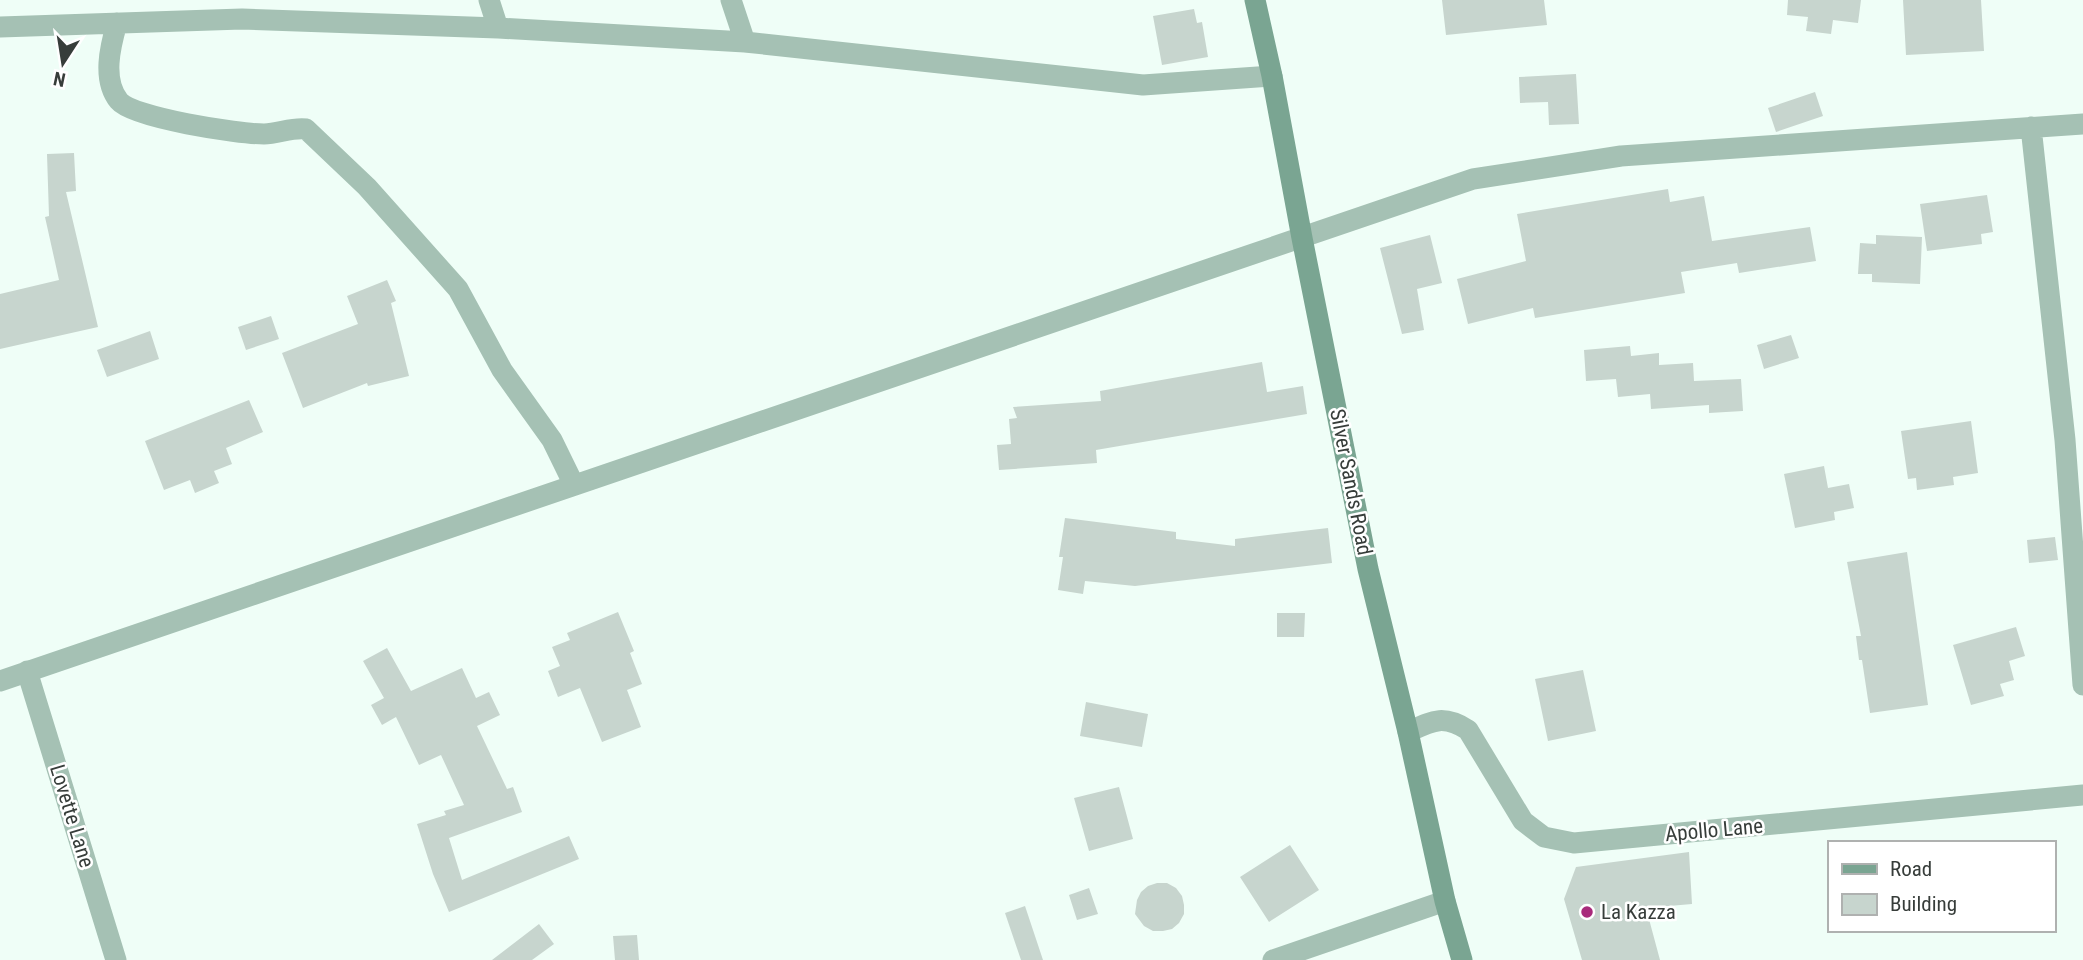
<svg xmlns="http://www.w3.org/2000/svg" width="2083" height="960" viewBox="0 0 2083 960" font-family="'Roboto Condensed',sans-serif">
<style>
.building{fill:#c7d5ce}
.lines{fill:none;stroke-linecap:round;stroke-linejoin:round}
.street{stroke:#a5c1b4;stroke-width:21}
.secondary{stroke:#7aa592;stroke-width:21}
.poi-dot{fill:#a82a7b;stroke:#fff;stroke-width:2.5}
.labels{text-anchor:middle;stroke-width:5;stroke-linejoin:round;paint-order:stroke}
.street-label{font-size:21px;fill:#373d3a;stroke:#fff}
.poi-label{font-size:21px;fill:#373d3a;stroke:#fff;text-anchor:start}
</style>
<rect width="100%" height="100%" fill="#effef7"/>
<path class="building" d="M 1442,0 L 1544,0 L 1547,25 L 1446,35 Z
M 1788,0 L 1861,0 L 1858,23 L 1833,20 L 1831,34 L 1806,31 L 1808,17 L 1787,15 Z
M 1903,0 L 1981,0 L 1984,51 L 1906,55 Z
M 1194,9 L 1197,23 L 1202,22 L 1208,57 L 1162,65 L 1153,16 Z
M 1576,74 L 1579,124 L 1549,125 L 1548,102 L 1520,103 L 1519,77 Z
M 1815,92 L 1823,116 L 1776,132 L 1768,108 Z
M 74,153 L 76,191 L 66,192 L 98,327 L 0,349 L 0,294 L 59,280 L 45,217 L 49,216 L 47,154 Z
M 1668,189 L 1670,202 L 1704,196 L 1712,241 L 1810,227 L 1816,261 L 1739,273 L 1737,263 L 1681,272 L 1685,293 L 1535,318 L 1533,308 L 1468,324 L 1457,279 L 1526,261 L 1517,214 Z
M 1987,195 L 1993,232 L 1981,234 L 1982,244 L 1927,251 L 1920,204 Z
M 1430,235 L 1442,283 L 1417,289 L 1424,330 L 1402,334 L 1380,248 Z
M 1876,235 L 1922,237 L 1920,284 L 1872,282 L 1872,274 L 1858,274 L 1860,243 L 1876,244 Z
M 387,280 L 396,301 L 391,303 L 409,376 L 368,386 L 367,383 L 303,408 L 282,353 L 358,324 L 347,296 Z
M 271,316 L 279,339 L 246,350 L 238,327 Z
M 150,331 L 159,359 L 107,377 L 97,350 Z
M 1791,335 L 1799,358 L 1764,369 L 1757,345 Z
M 1630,346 L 1631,356 L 1659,353 L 1659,365 L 1693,363 L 1694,381 L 1741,379 L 1743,411 L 1709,413 L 1709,405 L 1651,409 L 1650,394 L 1618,397 L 1616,379 L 1586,381 L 1584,350 Z
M 1262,362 L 1267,392 L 1303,386 L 1307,414 L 1096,450 L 1097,463 L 999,470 L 997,445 L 1011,444 L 1009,419 L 1017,418 L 1013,407 L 1101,401 L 1100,391 Z
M 249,400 L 263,432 L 226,448 L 232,464 L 214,471 L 219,483 L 195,493 L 190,480 L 164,490 L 145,441 Z
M 1971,421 L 1978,473 L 1953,477 L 1954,485 L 1917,490 L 1916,478 L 1908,479 L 1901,431 Z
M 1824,466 L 1828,488 L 1849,484 L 1854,508 L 1834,512 L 1835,520 L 1795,528 L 1784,474 Z
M 1065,518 L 1176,532 L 1176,539 L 1235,546 L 1235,539 L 1328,528 L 1332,563 L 1135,586 L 1085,581 L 1083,594 L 1058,590 L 1063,557 L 1059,557 Z
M 2055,537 L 2058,560 L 2029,563 L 2027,540 Z
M 1907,552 L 1928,705 L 1870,713 L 1862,660 L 1859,660 L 1856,636 L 1861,636 L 1847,562 Z
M 618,612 L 634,651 L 630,653 L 642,684 L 627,690 L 641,727 L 602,742 L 580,688 L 558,697 L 548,671 L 560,666 L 552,647 L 570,640 L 567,633 Z
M 1277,613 L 1305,613 L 1304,637 L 1277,637 Z
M 2016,627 L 2025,656 L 2009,661 L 2014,680 L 2000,684 L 2004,696 L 1971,705 L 1953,645 Z
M 387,648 L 411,691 L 462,668 L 476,698 L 489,692 L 500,715 L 477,726 L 507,789 L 513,787 L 522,812 L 449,838 L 462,880 L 569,836 L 579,859 L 449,912 L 433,874 L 417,824 L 446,815 L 444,811 L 464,805 L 441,755 L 419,765 L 396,717 L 382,725 L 371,705 L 384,698 L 363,661 Z
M 1583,670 L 1596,731 L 1548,741 L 1535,679 Z
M 1086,702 L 1148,714 L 1142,747 L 1080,736 Z
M 1119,787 L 1133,839 L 1089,851 L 1074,798 Z
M 1290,845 L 1319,890 L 1269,922 L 1240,877 Z
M 1689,852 L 1692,904 L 1646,908 L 1660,960 L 1582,960 L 1564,899 L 1576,867 Z
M 1157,883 L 1167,883 L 1176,888 L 1182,896 L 1184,905 L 1184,914 L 1179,923 L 1172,929 L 1163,931 L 1153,931 L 1144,926 L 1135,914 L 1137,900 L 1141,892 L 1148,886 Z
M 1089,888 L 1098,914 L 1077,920 L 1069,895 Z
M 1025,906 L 1043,960 L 1021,960 L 1005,913 Z
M 539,924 L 554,944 L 532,960 L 492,960 Z
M 637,935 L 639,960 L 615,960 L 613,936 Z"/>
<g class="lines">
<path class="street" d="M 489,0 L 498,28
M 731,0 L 745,42
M 117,23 C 110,47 102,80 119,101 C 133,118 239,134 264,134 C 278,134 292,127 306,129 L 367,187 L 458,289 L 502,370 L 552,440 L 574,485
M 0,27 L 242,19 L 498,28 L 745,42 L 1143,85 L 1272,76
M 2031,127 L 2065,440 L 2083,685
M 27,671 L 116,960
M 0,681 L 1473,179 L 1621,156 L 2083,124
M 1408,732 C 1432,721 1443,714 1468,730 L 1523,821 L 1544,837 L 1574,843 L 2083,795
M 1273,960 L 1445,901"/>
<path class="secondary" d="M 1255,0 L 1272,76 L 1302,238 L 1368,569 L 1408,732 L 1445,901 L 1462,960"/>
</g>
<circle class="poi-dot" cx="1587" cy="912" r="7"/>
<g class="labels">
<g class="street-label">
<text transform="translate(1351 482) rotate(79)" y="7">Silver Sands Road</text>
<text transform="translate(72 816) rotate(73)" y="7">Lovette Lane</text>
<text transform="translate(1714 830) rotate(-5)" y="7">Apollo Lane</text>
</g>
<g class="poi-label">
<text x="1601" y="919">La Kazza</text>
</g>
</g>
<rect x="1828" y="841" width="228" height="91" fill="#ffffff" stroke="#afb1b0" stroke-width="2"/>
<rect x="1842" y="864" width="35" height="10" fill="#7aa592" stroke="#afb1b0" stroke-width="2"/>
<text x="1890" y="876" font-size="21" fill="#373d3a">Road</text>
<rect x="1842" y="894" width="35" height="21" fill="#c7d5ce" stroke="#afb1b0" stroke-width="2"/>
<text x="1890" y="911" font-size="21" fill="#373d3a">Building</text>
<g transform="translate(63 63) rotate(192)" stroke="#ffffff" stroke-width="5" paint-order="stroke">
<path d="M0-5L12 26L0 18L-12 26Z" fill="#373d3a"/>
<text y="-10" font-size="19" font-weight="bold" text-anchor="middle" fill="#373d3a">N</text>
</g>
</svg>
